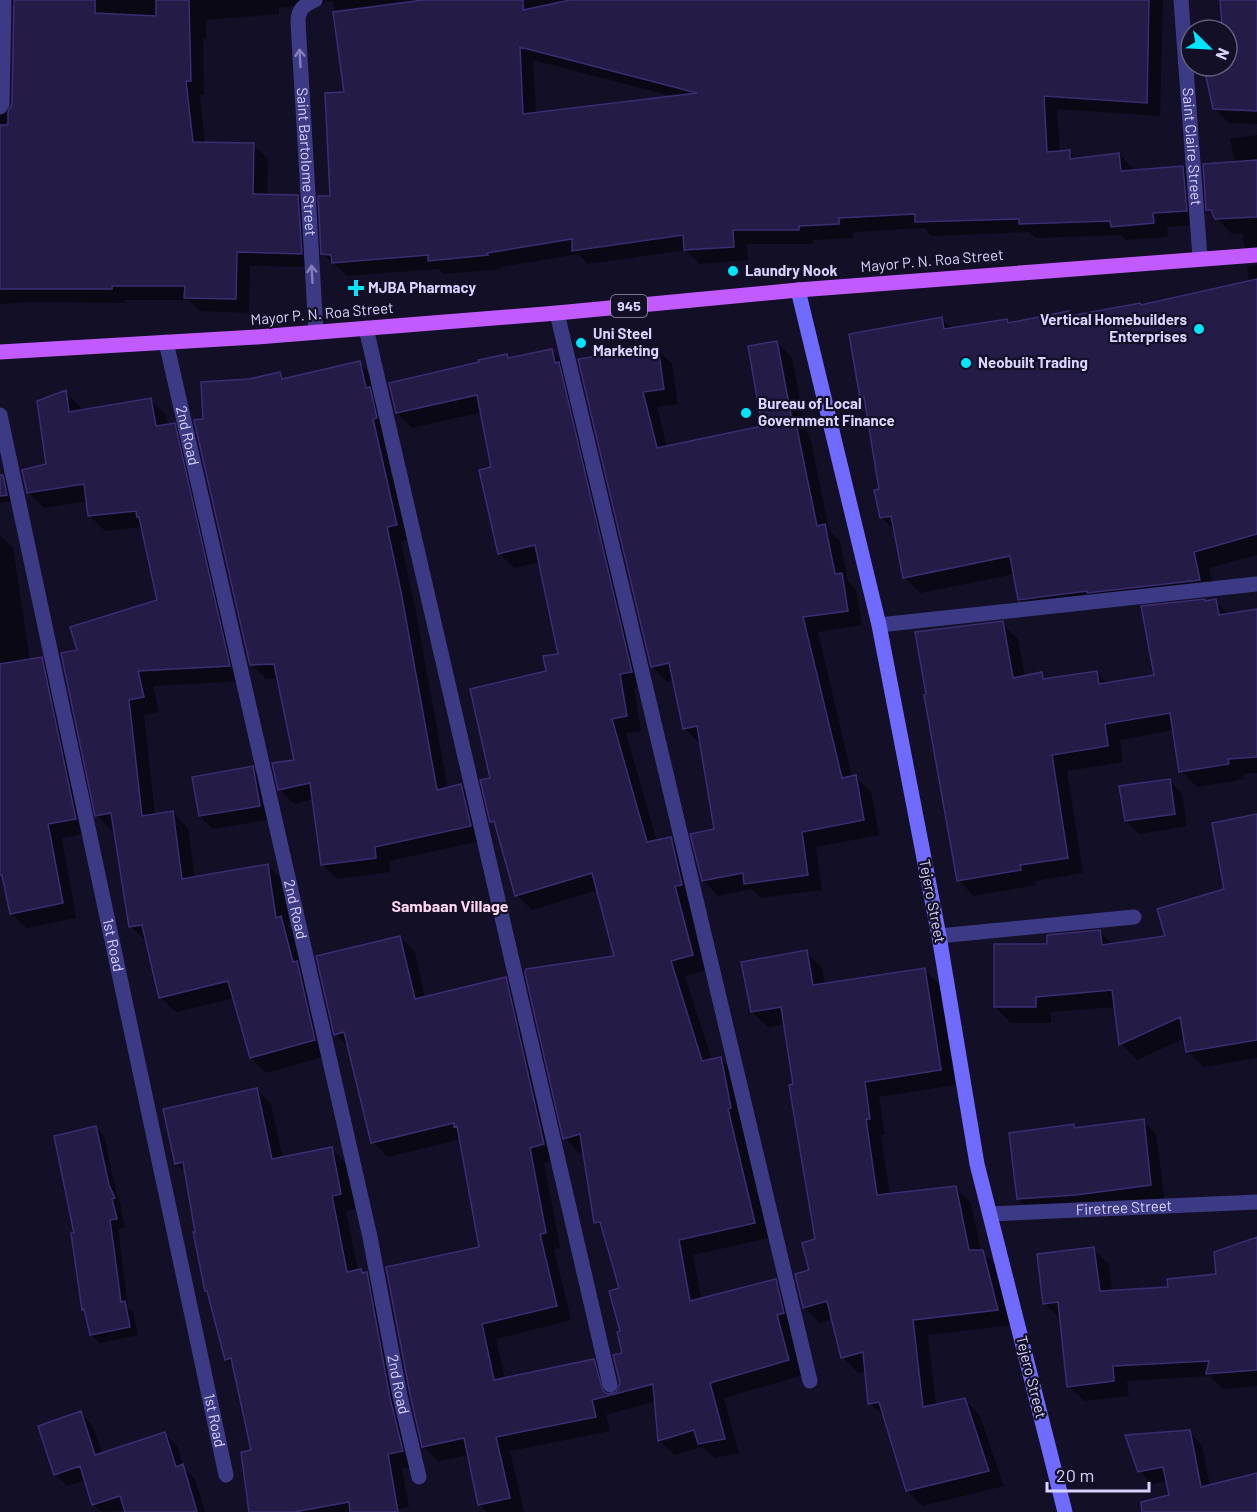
<svg xmlns="http://www.w3.org/2000/svg" width="1257" height="1512" viewBox="0 0 1257 1512" font-family="Barlow,sans-serif">
<style>
.shadow{fill:#0007;fill-rule:evenodd}
.building{fill:#241b47;stroke:#3b2d73;stroke-width:1.5;fill-rule:evenodd}
.lines{fill:none;stroke-linecap:round;stroke-linejoin:round}
.lane{stroke:#3d3a85;stroke-width:15}
.street{stroke:#3d3a85;stroke-width:15}
.secondary{stroke:#6f6bff;stroke-width:15}
.primary{stroke:#c25bff;stroke-width:15}
.oneway{stroke:#837fbc}
.poi-dot{fill:#00e5ff;stroke:#130f26;stroke-width:2}
.labels{text-anchor:middle;stroke-width:4.5;stroke-linejoin:round;paint-order:stroke}
.shield{fill:#130f26;stroke:#9e99be;stroke-width:1.5}
.shield-label{font-size:14px;font-weight:bold;fill:#d9d4ff}
.street-label{font-size:15px;fill:#d9d4ff;stroke:#130f26}
.poi-label{font-size:15px;font-weight:bold;fill:#d9d4ff;stroke:#130f26;text-anchor:start}
.neighbourhood-label{font-size:16px;font-weight:bold;fill:#ffd6f0;stroke:#130f26}
</style>
<rect width="100%" height="100%" fill="#130f26"/>
<path class="shadow" d="M 0,0 L 1163,0 L 1160,116 L 1057,109 L 1060,152 L 1069,151 L 1078,160 L 1119,154 L 1133,168 L 1133,171 L 1183,167 L 1197,182 L 1200,225 L 1167,227 L 1168,237 L 1126,240 L 1121,235 L 1035,238 L 1030,232 L 931,236 L 924,228 L 853,232 L 853,238 L 813,240 L 813,244 L 747,244 L 748,260 L 699,264 L 686,250 L 588,264 L 578,254 L 501,267 L 501,269 L 444,274 L 438,269 L 347,276 L 323,254 L 346,93 L 333,1 L 279,8 L 279,14 L 206,20 L 206,39 L 203,39 L 204,95 L 200,95 L 205,144 L 254,145 L 268,159 L 267,196 L 298,197 L 312,211 L 315,267 L 250,266 L 249,313 L 200,311 L 189,300 L 125,300 L 125,303 L 29,302 L 0,304 ZM 15,2 L 13,105 L 9,114 L 6,115 L 8,15 ZM 533,60 L 675,97 L 536,114 Z
M 1222,0 L 1257,0 L 1257,124 L 1229,123 L 1214,108 L 1208,80 L 1200,71 L 1200,66 L 1227,66 L 1227,30 L 1199,30 L 1224,25 Z
M 1257,135 L 1257,258 L 1244,246 L 1243,234 L 1232,234 L 1208,209 L 1235,163 L 1230,139 Z
M 1257,265 L 1257,555 L 1209,568 L 1215,596 L 1035,615 L 1019,599 L 1015,574 L 920,593 L 904,577 L 895,531 L 881,517 L 880,490 L 867,402 L 862,397 L 941,318 L 953,329 L 1007,321 L 1010,324 L 1068,313 L 1073,317 L 1142,307 L 1249,282 L 1247,267 Z
M 777,342 L 792,358 L 806,431 L 810,436 L 829,530 L 840,541 L 848,581 L 856,590 L 862,625 L 818,632 L 852,777 L 856,777 L 871,792 L 879,835 L 816,847 L 822,890 L 761,898 L 751,889 L 718,896 L 703,880 L 716,830 L 701,743 L 699,743 L 684,728 L 674,680 L 667,682 L 652,666 L 580,360 L 657,349 L 672,364 L 678,404 L 657,407 L 667,447 L 764,427 Z
M 551,350 L 566,365 L 646,686 L 634,689 L 641,731 L 626,733 L 657,842 L 671,839 L 686,854 L 707,970 L 685,976 L 712,1060 L 720,1059 L 735,1073 L 769,1238 L 693,1255 L 701,1299 L 775,1280 L 790,1295 L 803,1375 L 724,1398 L 739,1453 L 715,1458 L 703,1447 L 674,1455 L 659,1440 L 656,1401 L 606,1415 L 610,1431 L 510,1451 L 524,1512 L 487,1512 L 479,1504 L 469,1455 L 438,1461 L 423,1446 L 481,1248 L 461,1139 L 388,1157 L 373,1142 L 350,1049 L 335,1034 L 400,937 L 415,952 L 425,998 L 505,979 L 520,994 L 558,1159 L 544,1163 L 560,1248 L 554,1249 L 571,1320 L 496,1339 L 505,1379 L 593,1360 L 608,1375 L 614,1395 L 617,1394 L 621,1383 L 624,1354 L 621,1289 L 605,1231 L 596,1222 L 584,1152 L 579,1153 L 565,1138 L 616,957 L 598,890 L 532,910 L 517,895 L 497,827 L 491,821 L 491,779 L 547,672 L 560,655 L 540,562 L 514,568 L 499,553 L 493,468 L 482,412 L 412,428 L 397,413 L 481,363 L 506,355 L 510,359 ZM 660,1380 L 661,1383 L 632,1391 L 632,1388 Z
M 360,363 L 374,378 L 411,539 L 401,542 L 415,607 L 448,789 L 461,786 L 476,801 L 485,840 L 389,861 L 390,872 L 337,879 L 323,865 L 314,799 L 294,804 L 279,789 L 295,761 L 279,679 L 266,679 L 251,664 L 205,420 L 249,380 L 279,373 L 286,380 Z
M 65,392 L 81,407 L 81,411 L 150,400 L 166,415 L 168,426 L 174,425 L 190,440 L 245,681 L 153,686 L 159,712 L 144,715 L 155,816 L 173,813 L 188,829 L 195,878 L 268,866 L 283,881 L 290,928 L 296,934 L 330,1055 L 267,1073 L 251,1058 L 235,998 L 176,1012 L 160,997 L 147,942 L 130,926 L 116,830 L 112,831 L 97,815 L 79,652 L 159,601 L 143,527 L 105,531 L 89,515 L 88,501 L 44,508 L 28,492 L 47,466 Z
M 2,476 L 9,483 L 13,501 L 0,503 L 0,477 Z
M 0,535 L 13,548 L 30,660 L 41,658 L 56,673 L 90,833 L 62,838 L 76,918 L 26,928 L 11,913 L 0,856 Z
M 1215,601 L 1229,615 L 1257,610 L 1257,773 L 1243,774 L 1244,779 L 1197,787 L 1181,771 L 1174,730 L 1120,740 L 1123,762 L 1067,771 L 1083,873 L 1035,881 L 1036,885 L 974,896 L 958,880 L 1002,623 L 1018,639 L 1025,677 L 1041,674 L 1047,680 L 1096,672 L 1108,684 L 1155,676 Z
M 252,768 L 265,781 L 272,819 L 213,829 L 200,816 Z
M 1169,780 L 1182,794 L 1187,826 L 1139,834 L 1126,821 Z
M 1257,815 L 1257,1058 L 1204,1067 L 1187,1051 L 1185,1038 L 1137,1060 L 1121,1044 L 1116,1007 L 1051,1012 L 1051,1023 L 1011,1023 L 995,1007 L 1049,945 L 1100,932 L 1113,945 L 1167,937 L 1226,890 Z
M 806,952 L 822,968 L 825,985 L 924,970 L 940,985 L 955,1085 L 879,1097 L 885,1134 L 881,1135 L 890,1195 L 956,1188 L 971,1203 L 981,1251 L 998,1267 L 1012,1325 L 928,1335 L 936,1406 L 965,1400 L 980,1416 L 1004,1486 L 922,1506 L 907,1490 L 885,1418 L 870,1403 L 866,1371 L 858,1373 L 843,1357 L 833,1319 L 820,1323 L 804,1307 L 816,1240 L 785,1024 L 768,1027 L 752,1012 Z
M 256,1089 L 271,1104 L 283,1159 L 332,1149 L 347,1164 L 355,1209 L 346,1211 L 358,1271 L 366,1273 L 381,1288 L 417,1466 L 402,1469 L 409,1507 L 385,1512 L 250,1512 L 252,1452 L 234,1366 L 226,1359 L 210,1294 L 206,1290 L 187,1173 L 176,1163 Z
M 1143,1121 L 1156,1134 L 1164,1198 L 1090,1208 L 1031,1212 L 1018,1198 L 1073,1126 L 1076,1129 Z
M 96,1128 L 104,1136 L 117,1195 L 122,1207 L 120,1207 L 125,1227 L 118,1229 L 128,1307 L 133,1312 L 138,1335 L 100,1343 L 91,1335 L 87,1313 L 83,1310 L 73,1235 L 76,1234 Z
M 1257,1238 L 1257,1386 L 1223,1389 L 1210,1376 L 1127,1381 L 1129,1396 L 1084,1401 L 1069,1386 L 1060,1319 L 1045,1304 L 1094,1249 L 1109,1264 L 1112,1292 L 1170,1288 L 1218,1275 Z
M 81,1413 L 93,1426 L 103,1454 L 165,1434 L 178,1447 L 183,1467 L 195,1479 L 205,1512 L 126,1512 L 125,1510 L 102,1512 L 93,1504 L 86,1480 L 67,1486 L 55,1474 Z
M 1189,1432 L 1202,1445 L 1210,1486 L 1257,1473 L 1257,1512 L 1175,1512 L 1168,1481 L 1152,1484 L 1140,1471 Z"/>
<path class="building" d="M 14,0 L 95,0 L 95,13 L 156,16 L 156,0 L 189,0 L 191,81 L 186,81 L 193,142 L 254,143 L 253,194 L 298,195 L 302,254 L 237,252 L 236,299 L 184,298 L 185,286 L 112,286 L 112,289 L 0,289 L 0,125 L 8,125 L 8,112 L 12,104 Z
M 423,0 L 523,0 L 523,10 L 570,0 L 1149,0 L 1147,103 L 1044,96 L 1047,152 L 1070,150 L 1070,159 L 1119,153 L 1121,171 L 1183,166 L 1187,211 L 1153,213 L 1154,223 L 1111,227 L 1110,221 L 1019,224 L 1019,219 L 915,222 L 915,214 L 839,218 L 839,224 L 799,226 L 799,230 L 733,230 L 734,247 L 684,250 L 683,235 L 572,251 L 572,239 L 487,253 L 488,255 L 428,261 L 428,255 L 332,263 L 331,255 L 321,254 L 318,196 L 330,196 L 325,93 L 344,92 L 333,12 ZM 520,47 L 697,93 L 523,114 Z
M 1220,0 L 1257,0 L 1257,111 L 1213,109 L 1205,72 L 1198,72 L 1198,66 L 1227,66 L 1227,30 L 1197,30 L 1197,26 L 1222,24 Z
M 1257,160 L 1257,217 L 1215,219 L 1211,210 L 1206,210 L 1203,164 Z
M 1257,279 L 1257,534 L 1194,552 L 1200,580 L 1087,593 L 1087,591 L 1018,600 L 1010,556 L 903,578 L 891,516 L 880,518 L 874,490 L 879,489 L 864,397 L 860,398 L 849,334 L 942,317 L 944,329 L 1007,319 L 1008,323 L 1069,311 L 1070,316 L 1140,303 L 1141,305 Z
M 777,341 L 792,420 L 795,419 L 817,526 L 825,524 L 835,574 L 842,573 L 848,611 L 803,617 L 842,778 L 856,775 L 864,820 L 802,832 L 808,875 L 744,884 L 743,873 L 702,881 L 690,834 L 714,829 L 697,726 L 683,729 L 669,663 L 651,667 L 578,359 L 658,347 L 664,389 L 643,392 L 657,448 L 762,426 L 748,346 Z
M 552,349 L 555,363 L 559,362 L 632,672 L 620,674 L 627,716 L 612,719 L 647,842 L 671,837 L 682,885 L 675,886 L 693,955 L 671,961 L 702,1061 L 721,1057 L 731,1108 L 728,1109 L 755,1223 L 679,1240 L 690,1301 L 776,1279 L 784,1313 L 777,1315 L 789,1360 L 710,1383 L 725,1439 L 698,1444 L 694,1430 L 658,1441 L 653,1384 L 592,1400 L 596,1417 L 496,1437 L 510,1498 L 478,1505 L 464,1438 L 422,1447 L 410,1394 L 386,1267 L 479,1247 L 457,1126 L 454,1127 L 454,1123 L 371,1143 L 344,1032 L 334,1035 L 316,956 L 400,936 L 415,999 L 506,977 L 544,1144 L 530,1148 L 546,1233 L 540,1234 L 557,1306 L 482,1324 L 494,1380 L 594,1359 L 603,1391 L 608,1394 L 616,1392 L 620,1383 L 613,1355 L 622,1353 L 617,1332 L 620,1331 L 609,1291 L 619,1288 L 600,1222 L 594,1223 L 580,1134 L 563,1139 L 525,973 L 526,969 L 614,956 L 592,873 L 515,896 L 494,821 L 490,822 L 480,780 L 490,778 L 470,689 L 546,671 L 543,656 L 558,654 L 535,545 L 498,554 L 479,470 L 491,467 L 477,395 L 396,413 L 389,383 L 479,362 L 478,360 L 507,354 L 508,358 Z
M 360,361 L 366,388 L 370,387 L 377,418 L 373,419 L 397,525 L 387,527 L 401,592 L 437,790 L 461,784 L 471,826 L 375,847 L 376,858 L 321,865 L 310,783 L 278,790 L 272,763 L 294,760 L 274,664 L 250,665 L 194,420 L 203,419 L 201,382 L 249,379 L 280,372 L 282,379 Z
M 66,390 L 69,412 L 151,398 L 156,426 L 175,423 L 230,666 L 138,671 L 144,697 L 129,700 L 142,816 L 173,811 L 182,879 L 268,864 L 276,918 L 281,916 L 293,962 L 297,961 L 315,1040 L 250,1058 L 228,981 L 159,998 L 142,925 L 129,927 L 111,813 L 95,816 L 61,653 L 77,650 L 70,627 L 157,600 L 139,517 L 137,517 L 136,511 L 88,516 L 84,484 L 27,493 L 22,470 L 46,464 L 37,401 Z
M 0,475 L 3,475 L 7,495 L 0,496 Z
M 1205,599 L 1205,601 L 1216,599 L 1219,615 L 1257,609 L 1257,757 L 1228,759 L 1229,764 L 1179,772 L 1170,713 L 1105,724 L 1108,746 L 1052,755 L 1068,858 L 1020,865 L 1021,870 L 957,881 L 924,695 L 926,694 L 915,632 L 1003,621 L 1013,678 L 1042,672 L 1043,679 L 1097,671 L 1099,684 L 1154,675 L 1141,606 Z
M 42,657 L 76,819 L 48,824 L 63,903 L 10,914 L 2,875 L 0,875 L 0,664 Z
M 253,766 L 260,806 L 199,816 L 192,777 Z
M 1170,779 L 1175,814 L 1125,821 L 1119,786 Z
M 1257,814 L 1257,1040 L 1186,1052 L 1180,1017 L 1119,1045 L 1112,990 L 1036,997 L 1036,1007 L 994,1007 L 994,944 L 1047,944 L 1047,935 L 1100,930 L 1102,945 L 1165,936 L 1157,909 L 1224,889 L 1212,823 Z
M 807,950 L 813,985 L 925,968 L 941,1070 L 865,1082 L 870,1119 L 866,1119 L 877,1195 L 956,1186 L 969,1250 L 983,1250 L 998,1310 L 913,1320 L 923,1407 L 965,1398 L 989,1471 L 906,1491 L 879,1402 L 868,1404 L 863,1352 L 841,1358 L 827,1301 L 803,1308 L 795,1274 L 809,1270 L 802,1243 L 815,1239 L 789,1085 L 793,1084 L 781,1007 L 751,1012 L 741,962 Z
M 257,1088 L 272,1159 L 332,1147 L 341,1194 L 332,1196 L 347,1272 L 361,1269 L 362,1273 L 367,1272 L 390,1398 L 403,1451 L 388,1454 L 398,1512 L 350,1512 L 349,1502 L 294,1512 L 249,1512 L 241,1452 L 251,1450 L 231,1358 L 225,1360 L 207,1291 L 205,1291 L 193,1232 L 195,1232 L 183,1162 L 175,1164 L 163,1109 Z
M 1144,1119 L 1151,1185 L 1076,1195 L 1017,1199 L 1009,1133 L 1074,1124 L 1074,1128 Z
M 96,1126 L 109,1185 L 115,1198 L 112,1199 L 117,1219 L 110,1220 L 121,1302 L 125,1301 L 130,1327 L 90,1335 L 84,1309 L 82,1310 L 71,1233 L 74,1233 L 54,1136 Z
M 1257,1237 L 1257,1370 L 1206,1374 L 1209,1361 L 1113,1366 L 1114,1381 L 1067,1387 L 1058,1302 L 1043,1304 L 1037,1254 L 1094,1247 L 1100,1291 L 1168,1287 L 1167,1279 L 1216,1274 L 1214,1252 Z
M 81,1411 L 95,1455 L 165,1432 L 176,1467 L 183,1464 L 197,1512 L 125,1512 L 120,1496 L 92,1505 L 80,1466 L 54,1475 L 38,1426 Z
M 1190,1430 L 1201,1487 L 1257,1473 L 1257,1512 L 1142,1512 L 1141,1502 L 1169,1495 L 1163,1467 L 1138,1472 L 1125,1435 Z"/>
<g class="lines">
<path class="lane" d="M 939,936 L 1134,917"/>
<g class="street">
<path id="s1" d="M 315,0 C 304,5 298,9 298,22 L 316,332"/>
<path id="s2" d="M 1181,0 L 1200,258"/>
<path d="M 0,107 L 2,104 L 4,0"/>
<path d="M 557,313 L 810,1381"/>
<path d="M 366,328 L 610,1385"/>
<path id="s3" d="M 166,342 L 370,1237 L 400,1396 L 419,1477"/>
<path id="s4" d="M 0,415 L 226,1475"/>
<path d="M 879,625 L 1257,584"/>
<path id="s5" d="M 990,1214 L 1257,1202"/>
</g>
<path class="secondary" d="M 798,290 L 879,625 L 939,936 L 977,1164 L 1065,1512"/>
<path class="primary" d="M 0,352 L 257,337 L 557,313 L 798,290 L 1257,255"/>
</g>
<defs><path id="oneway-shaft" d="M-6 0H5M1.5-3L5.5 0L1.5 3" fill="none" stroke-width="1.6" stroke-linecap="round" stroke-linejoin="round" transform="scale(1.5)"/></defs>
<g class="oneway">
<use href="#oneway-shaft" transform="translate(300 58) rotate(-93)"/>
<use href="#oneway-shaft" transform="translate(312 274) rotate(-93)"/>
</g>
<g class="poi-dot">
<circle cx="733" cy="271" r="6"/>
<path d="M353 279h6v6h6v6h-6v6h-6v-6h-6v-6h6z"/>
<circle cx="1199" cy="329" r="6"/>
<circle cx="581" cy="343" r="6"/>
<circle cx="966" cy="363" r="6"/>
<circle cx="746" cy="413" r="6"/>
</g>
<g class="labels">
<rect class="shield" x="611" y="295" width="36" height="22" rx="4.5"/>
<g class="shield-label">
<text x="629" y="311">945</text>
</g>
<g class="street-label">
<text dy="5" stroke="none"><textPath href="#s2" startOffset="147">Saint Claire Street</textPath></text>
<text dy="5" stroke="none"><textPath href="#s1" startOffset="170">Saint Bartolome Street</textPath></text>
<text transform="translate(932 261) rotate(-5)" y="5">Mayor P. N. Roa Street</text>
<text transform="translate(322 314) rotate(-5)" y="5">Mayor P. N. Roa Street</text>
<text dy="5" stroke="none"><textPath href="#s3" startOffset="96">2nd Road</textPath></text>
<text transform="translate(932 901) rotate(79)" y="5">Tejero Street</text>
<text dy="5" stroke="none"><textPath href="#s3" startOffset="582">2nd Road</textPath></text>
<text dy="5" stroke="none"><textPath href="#s4" startOffset="542">1st Road</textPath></text>
<text dy="5" stroke="none"><textPath href="#s5" startOffset="134">Firetree Street</textPath></text>
<text transform="translate(1031 1377) rotate(76)" y="5">Tejero Street</text>
<text dy="5" stroke="none"><textPath href="#s3" startOffset="1068">2nd Road</textPath></text>
<text dy="5" stroke="none"><textPath href="#s4" startOffset="1028">1st Road</textPath></text>
</g>
<g class="poi-label">
<text x="745" y="276">Laundry Nook</text>
<text x="368" y="293">MJBA Pharmacy</text>
<text x="1187" y="325" text-anchor="end">Vertical Homebuilders<tspan x="1187" dy="17">Enterprises</tspan></text>
<text x="593" y="339">Uni Steel<tspan x="593" dy="17">Marketing</tspan></text>
<text x="978" y="368">Neobuilt Trading</text>
<text x="758" y="409">Bureau of Local<tspan x="758" dy="17">Government Finance</tspan></text>
</g>
<g class="neighbourhood-label">
<text x="450" y="912">Sambaan Village</text>
</g>
</g>
<g transform="translate(1209 48) rotate(114)"><circle r="28" fill="#130f26" stroke="#625e7d" stroke-width="1.5"/>
<path d="M0-4.5L10 22L0 15L-10 22Z" fill="#00e5ff"/>
<text y="-9" font-size="16" font-weight="bold" text-anchor="middle" fill="#d9d4ff">N</text>
</g>
<path d="M1047 1482v9h102v-9" fill="none" stroke="#d9d4ff" stroke-width="3"/>
<text x="1056" y="1482" font-size="18" fill="#d9d4ff" stroke="#130f26" stroke-width="4.5" paint-order="stroke">20 m</text>
</svg>
